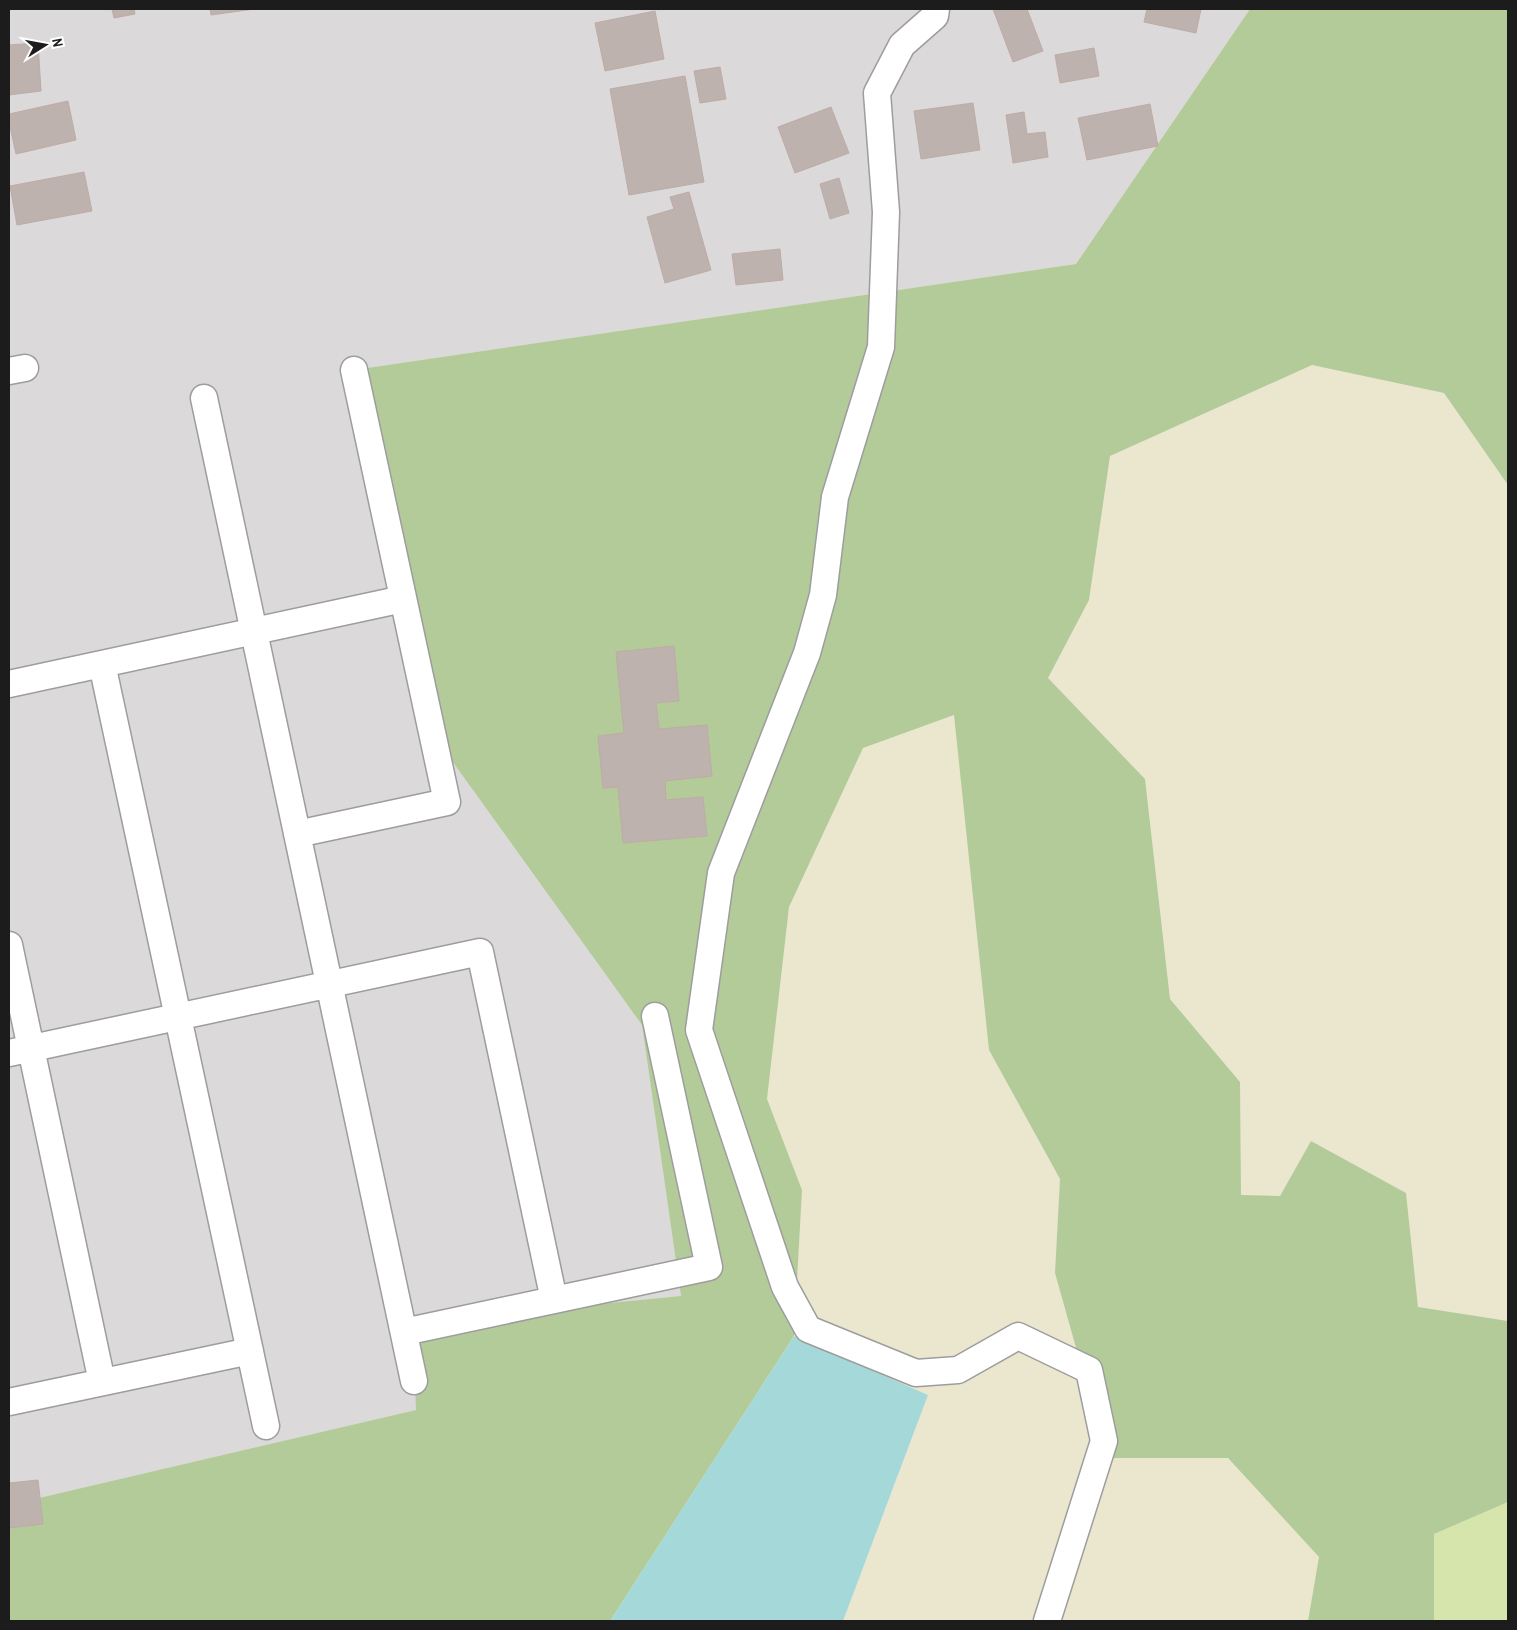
<svg xmlns="http://www.w3.org/2000/svg" width="1517" height="1630" viewBox="0 0 1517 1630" font-family="'Archivo Narrow',sans-serif">
<style>
.residential{fill:#dbd9da}
.farmland{fill:#ebe7cf}
.grass{fill:#d5e5ab}
.forest{fill:#b3cb99}
.water{fill:#a5d9d9}
.building{fill:#beb2af;stroke:#beaba6}
.lines{fill:none;stroke-linecap:round;stroke-linejoin:round}
.minor-casing{stroke:#9d9d9d;stroke-width:29}
.minor{stroke:#fff;stroke-width:26}
</style>
<rect width="100%" height="100%" fill="#ede7e3"/>
<path class="residential" d="M 9,9 L 1250,9 L 1076,264 L 340,372 L 429,729 L 642,1025 L 681,1296 L 413,1322 L 417,1410 L 9,1505 Z"/>
<path class="farmland" d="M 1312,365 L 1444,393 L 1508,485 L 1508,1321 L 1418,1307 L 1406,1193 L 1311,1141 L 1280,1196 L 1241,1196 L 1240,1082 L 1170,999 L 1145,779 L 1048,678 L 1089,600 L 1110,456 Z
M 955,715 L 989,1050 L 1060,1179 L 1055,1273 L 1107,1458 L 1228,1458 L 1319,1557 L 1308,1621 L 843,1621 L 928,1396 L 794,1336 L 802,1190 L 767,1099 L 789,907 L 863,748 Z"/>
<path class="grass" d="M 1508,1502 L 1508,1621 L 1434,1621 L 1434,1534 Z"/>
<path class="forest" d="M 1250,9 L 1508,9 L 1508,485 L 1444,393 L 1312,365 L 1110,456 L 1089,600 L 1048,678 L 1145,779 L 1170,999 L 1240,1082 L 1241,1195 L 1280,1196 L 1311,1141 L 1406,1193 L 1418,1307 L 1508,1321 L 1508,1502 L 1434,1534 L 1434,1621 L 1308,1621 L 1319,1557 L 1228,1458 L 1107,1458 L 1055,1273 L 1060,1179 L 989,1050 L 954,715 L 863,748 L 789,907 L 767,1099 L 802,1190 L 794,1336 L 610,1621 L 9,1621 L 9,1505 L 416,1410 L 413,1322 L 681,1296 L 642,1025 L 429,729 L 340,372 L 1076,264 Z"/>
<path class="water" d="M 794,1336 L 928,1395 L 843,1621 L 610,1621 Z"/>
<path class="building" d="M 112,9 L 134,9 L 135,14 L 114,18 Z
M 210,9 L 254,9 L 211,15 Z
M 993,9 L 1027,9 L 1043,51 L 1013,62 Z
M 1147,9 L 1201,9 L 1196,33 L 1144,22 Z
M 655,11 L 664,59 L 605,71 L 595,23 Z
M 38,43 L 41,91 L 9,95 L 9,45 Z
M 1094,48 L 1099,76 L 1060,83 L 1055,55 Z
M 720,67 L 726,99 L 700,103 L 694,71 Z
M 685,76 L 704,182 L 629,195 L 610,89 Z
M 68,101 L 76,140 L 16,154 L 9,122 L 9,114 Z
M 973,103 L 980,150 L 921,159 L 914,111 Z
M 1150,104 L 1158,146 L 1087,160 L 1078,118 Z
M 831,107 L 849,153 L 795,173 L 778,127 Z
M 1024,112 L 1027,134 L 1045,132 L 1048,157 L 1013,163 L 1006,115 Z
M 84,172 L 92,211 L 17,225 L 10,186 Z
M 839,178 L 849,213 L 830,219 L 820,184 Z
M 689,192 L 711,270 L 665,283 L 647,217 L 674,209 L 670,197 Z
M 780,249 L 783,280 L 736,285 L 732,254 Z
M 674,646 L 679,701 L 656,703 L 659,729 L 707,725 L 712,776 L 665,781 L 666,800 L 703,797 L 707,836 L 623,843 L 618,787 L 603,788 L 598,736 L 624,733 L 616,652 Z
M 38,1480 L 43,1524 L 9,1528 L 9,1483 Z"/>
<g class="lines">
<defs>
<path id="minor" d="M 936,9 L 935,16 L 902,45 L 877,93 L 886,212 L 881,347 L 835,497 L 823,595 L 807,653 L 721,873 L 699,1030 L 785,1287 L 808,1329 L 916,1373 L 958,1370 L 1018,1336 L 1089,1370 L 1104,1441 L 1047,1621
M 9,371 L 25,368
M 204,398 L 414,1381
M 102,664 L 266,1426
M 9,684 L 403,599
M 297,834 L 447,802 L 354,370
M 9,945 L 102,1382
M 9,1053 L 480,952 L 554,1300 L 404,1332
M 554,1300 L 709,1267 L 655,1016
M 9,1402 L 250,1351"/>
</defs>
<use href="#minor" class="minor-casing"/>
<use href="#minor" class="minor"/>
</g>
<rect width="1517" height="1630" fill="none" stroke="#1c1c1c" stroke-width="20"/>
<g transform="translate(45 45) rotate(79)" stroke="#ffffff" stroke-width="4" paint-order="stroke">
<path d="M0-4L9 19L0 12L-9 19Z" fill="#1c1c1c"/>
<text y="-8" font-size="14" font-weight="bold" text-anchor="middle" fill="#1c1c1c">N</text>
</g>
</svg>
